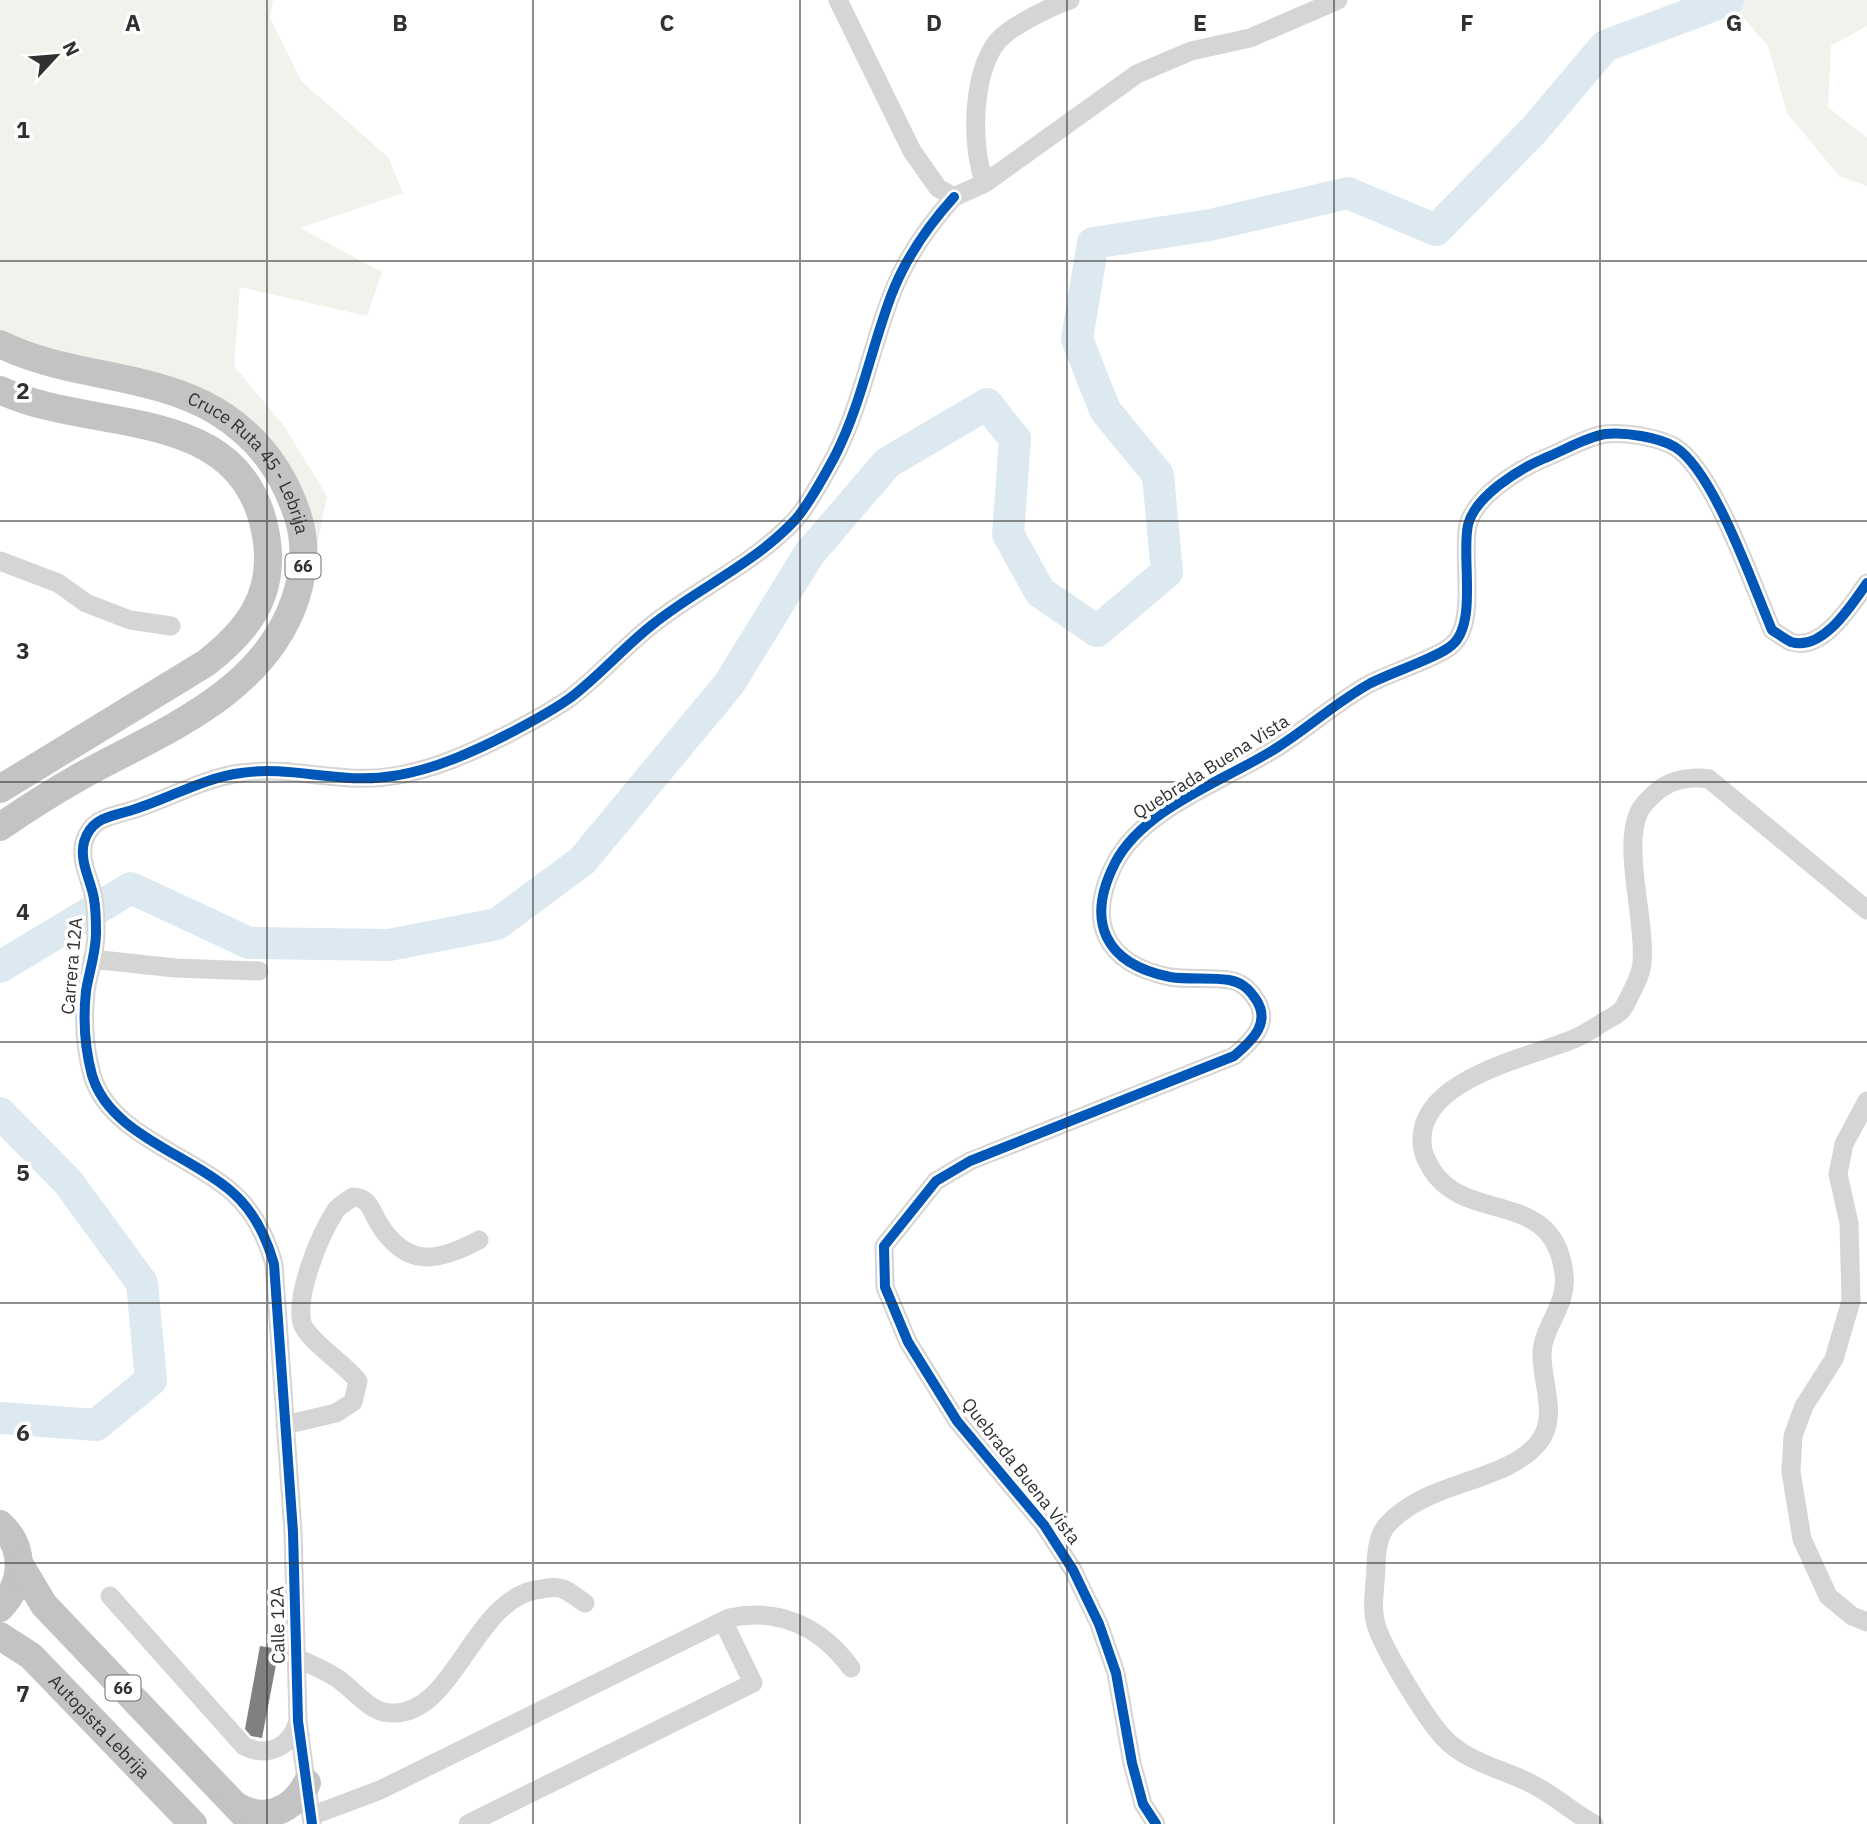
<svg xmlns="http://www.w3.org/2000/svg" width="1867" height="1824" viewBox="0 0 1867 1824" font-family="'IBM Plex Sans',sans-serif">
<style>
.green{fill:#f0f3ec}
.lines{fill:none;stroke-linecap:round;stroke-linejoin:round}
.river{stroke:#dde9f0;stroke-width:32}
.building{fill:#808080}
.minor{stroke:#d5d5d5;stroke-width:19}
.highway{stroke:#c3c3c3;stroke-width:28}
.cycleway-casing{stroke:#fff;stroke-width:15}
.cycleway{stroke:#0057b8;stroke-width:10}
.grid{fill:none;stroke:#313131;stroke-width:2;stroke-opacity:0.55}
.labels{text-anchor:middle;stroke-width:7;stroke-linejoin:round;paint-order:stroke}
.shield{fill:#fff;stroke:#6f6f6f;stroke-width:2}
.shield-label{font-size:16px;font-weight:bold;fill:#313131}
.street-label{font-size:18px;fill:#313131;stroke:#fff}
.grid-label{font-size:23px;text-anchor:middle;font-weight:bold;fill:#313131;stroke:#fff;stroke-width:7;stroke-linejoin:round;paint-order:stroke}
</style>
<rect width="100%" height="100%" fill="#fff"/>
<path class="green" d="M 0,0 L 273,0 L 270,18 L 301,81 L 388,157 L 403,193 L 300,228 L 382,272 L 367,316 L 240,287 L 234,366 L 284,426 L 327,496 L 317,546 L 228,405 L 0,341 Z
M 1728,0 L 1867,0 L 1867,26 L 1831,46 L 1828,107 L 1867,138 L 1867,186 L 1839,176 L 1787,113 L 1768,46 Z"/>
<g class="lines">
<path class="river" d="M 0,967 L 131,888 L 249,943 L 389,945 L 497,924 L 582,861 L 729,684 L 809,554 L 887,463 L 987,404 L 1015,439 L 1008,534 L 1040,592 L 1097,631 L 1167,572 L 1158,475 L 1105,410 L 1077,339 L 1093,243 L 1210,225 L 1348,193 L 1436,230 L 1534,130 L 1605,46 L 1728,0
M 0,1113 L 68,1182 L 142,1283 L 151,1380 L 96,1425 L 0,1418"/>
</g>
<path class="building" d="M 260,1646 L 279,1649 L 262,1738 L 251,1736 L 245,1729 Z"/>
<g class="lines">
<path class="minor" d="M 838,0 L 912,151 L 938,188 L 954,197 L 985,183 L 1137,74 L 1191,51 L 1250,38 L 1338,0
M 985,183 C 970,148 971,61 1004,35 C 1018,23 1052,6 1070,0
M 0,561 L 58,583 L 86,603 L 130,620 L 171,626
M 92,959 L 175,968 L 259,971
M 1867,1101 L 1844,1144 L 1838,1174 L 1849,1223 L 1851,1301 L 1834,1359 L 1804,1406 L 1793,1436 L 1791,1472 L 1802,1539 L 1828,1596 L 1852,1616 L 1867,1622
M 285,1425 L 336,1413 L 353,1402 L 358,1381 C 346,1365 307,1340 302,1323 C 295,1295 320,1234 336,1210 C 340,1205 347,1201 353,1197 C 370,1198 370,1209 378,1222 C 406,1269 438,1262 479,1240
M 110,1596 L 244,1746 C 268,1758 291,1747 298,1721
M 297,1658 C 309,1664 323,1669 335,1677 C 354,1688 368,1713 392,1713 C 456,1715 474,1594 542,1589 C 549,1588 557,1586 563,1589 C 571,1592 578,1599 585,1603
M 311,1816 L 380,1790 L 729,1618 C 779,1607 821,1627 851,1668
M 312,1824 L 298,1721 L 293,1532 L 274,1264 C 266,1236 254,1211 232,1192 C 189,1154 109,1134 92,1075 C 85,1049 83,1019 86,991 C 89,972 96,953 96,933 C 96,922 96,910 94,899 C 91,880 79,862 84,842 C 91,818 109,817 129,811 C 167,800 202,778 241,773 C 291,765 342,785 393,776 C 434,770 475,751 512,732 C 531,722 552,711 570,698 C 599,676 623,648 652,625 C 698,588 754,564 795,520 C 810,503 824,476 835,456 C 861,405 871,349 891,296 C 905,259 927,227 954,197
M 468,1824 L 753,1683 L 723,1621
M 1156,1824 L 1143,1804 L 1132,1763 L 1116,1673 L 1099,1624 L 1073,1570 L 1044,1525 L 957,1421 L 908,1342 L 885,1287 L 884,1246 L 936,1181 L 970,1161 L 1234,1056 C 1253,1040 1272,1022 1255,998 C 1248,988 1241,982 1229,980 C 1210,977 1189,980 1170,977 C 1105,964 1085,922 1115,863 C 1144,807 1227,780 1278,747 C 1309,727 1337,702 1369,684 C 1389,673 1438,658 1452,645 C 1478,623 1461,556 1468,525 C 1475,496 1519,469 1545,458 C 1563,451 1586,437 1605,434 C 1625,432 1658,437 1675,447 C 1714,471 1753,586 1772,630 C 1778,634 1785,639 1791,642 C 1823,652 1852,604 1867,583
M 1594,1824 C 1572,1812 1553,1794 1530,1783 C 1502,1769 1466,1762 1443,1737 C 1426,1718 1379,1644 1375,1620 C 1372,1608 1374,1595 1375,1582 C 1377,1564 1374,1539 1388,1524 C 1428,1480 1507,1483 1539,1442 C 1559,1417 1541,1381 1542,1353 C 1543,1326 1568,1305 1564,1274 C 1554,1187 1467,1225 1432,1170 C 1427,1161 1422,1153 1422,1142 C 1419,1078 1532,1057 1576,1038 C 1585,1034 1594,1028 1602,1023 C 1611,1017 1621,1014 1625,1005 C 1631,993 1641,976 1642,963 C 1646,921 1622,848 1639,812 C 1642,805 1648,800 1653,795 C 1668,780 1689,776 1709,779 L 1867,910"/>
<g class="highway">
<path id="s1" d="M 0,344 C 68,378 150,372 216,411 C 257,436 283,470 298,517 C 307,545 304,573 295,600 C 262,695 162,731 81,776 C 53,792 26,809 0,827"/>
<path d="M 0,390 C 94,435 248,400 267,542 C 274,597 247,631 206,663 L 0,789"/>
<path d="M 0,1524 C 26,1548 24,1583 0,1608"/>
<path d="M 20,1565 L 44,1605 L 253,1824"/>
<path id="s2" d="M 0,1636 L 31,1656 L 193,1824"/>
<path d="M 235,1805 C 263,1823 292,1812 307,1783"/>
</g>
<defs>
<path id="cycleway" d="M 312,1824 L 298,1721 L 293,1532 L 274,1264 C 266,1236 254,1211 232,1192 C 189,1154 109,1134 92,1075 C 85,1049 83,1019 86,991 C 89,972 96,953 96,933 C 96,922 96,910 94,899 C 91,880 79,862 84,842 C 91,818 109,817 129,811 C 167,800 202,778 241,773 C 291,765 342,785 393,776 C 434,770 475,751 512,732 C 531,722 552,711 570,698 C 599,676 623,648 652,625 C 698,588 754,564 795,520 C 810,503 824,476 835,456 C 861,405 871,349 891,296 C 905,259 927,227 954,197
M 1156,1824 L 1143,1804 L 1132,1763 L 1116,1673 L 1099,1624 L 1073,1570 L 1044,1525 L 957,1421 L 908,1342 L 885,1287 L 884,1246 L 936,1181 L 970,1161 L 1234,1056 C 1253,1040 1272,1022 1255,998 C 1248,988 1241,982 1229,980 C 1210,977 1189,980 1170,977 C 1105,964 1085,922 1115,863 C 1144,807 1227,780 1278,747 C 1309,727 1337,702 1369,684 C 1389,673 1438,658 1452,645 C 1478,623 1461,556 1468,525 C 1475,496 1519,469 1545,458 C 1563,451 1586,437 1605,434 C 1625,432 1658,437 1675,447 C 1714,471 1753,586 1772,630 C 1778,634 1785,639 1791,642 C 1823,652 1852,604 1867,583"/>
</defs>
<use href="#cycleway" class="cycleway-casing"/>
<use href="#cycleway" class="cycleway"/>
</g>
<path class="grid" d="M 267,0 L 267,1824M 533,0 L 533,1824M 800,0 L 800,1824M 1067,0 L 1067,1824M 1334,0 L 1334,1824M 1600,0 L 1600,1824M 0,261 L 1867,261M 0,521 L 1867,521M 0,782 L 1867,782M 0,1042 L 1867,1042M 0,1303 L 1867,1303M 0,1563 L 1867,1563"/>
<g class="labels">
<g class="shield">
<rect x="285.5" y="553.5" width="35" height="25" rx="5"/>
<rect x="105.5" y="1675.5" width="35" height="25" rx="5"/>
</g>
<g class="shield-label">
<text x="303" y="572">66</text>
<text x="123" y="1694">66</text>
</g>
<g class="street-label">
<text dy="6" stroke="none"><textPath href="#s1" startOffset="289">Cruce Ruta 45 - Lebrija</textPath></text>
<text transform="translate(1211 767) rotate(-32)" y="6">Quebrada Buena Vista</text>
<text transform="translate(72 966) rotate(-85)" y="6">Carrera 12A</text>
<text transform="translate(1021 1471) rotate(52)" y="6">Quebrada Buena Vista</text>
<text transform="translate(278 1625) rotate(-91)" y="6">Calle 12A</text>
<text dy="6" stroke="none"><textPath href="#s2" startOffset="135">Autopista Lebrija</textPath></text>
</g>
</g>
<g class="grid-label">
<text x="133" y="31">A</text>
<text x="400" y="31">B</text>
<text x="667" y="31">C</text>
<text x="934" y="31">D</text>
<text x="1200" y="31">E</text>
<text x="1467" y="31">F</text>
<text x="1734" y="31">G</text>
<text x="23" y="138">1</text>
<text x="23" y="399">2</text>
<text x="23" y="659">3</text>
<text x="23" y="920">4</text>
<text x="23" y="1181">5</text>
<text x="23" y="1441">6</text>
<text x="23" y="1702">7</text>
</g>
<g transform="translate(56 56) rotate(64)" stroke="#ffffff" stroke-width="5" paint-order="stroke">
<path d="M0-5L12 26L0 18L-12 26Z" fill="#313131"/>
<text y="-10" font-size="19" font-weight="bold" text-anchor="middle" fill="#313131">N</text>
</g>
</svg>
